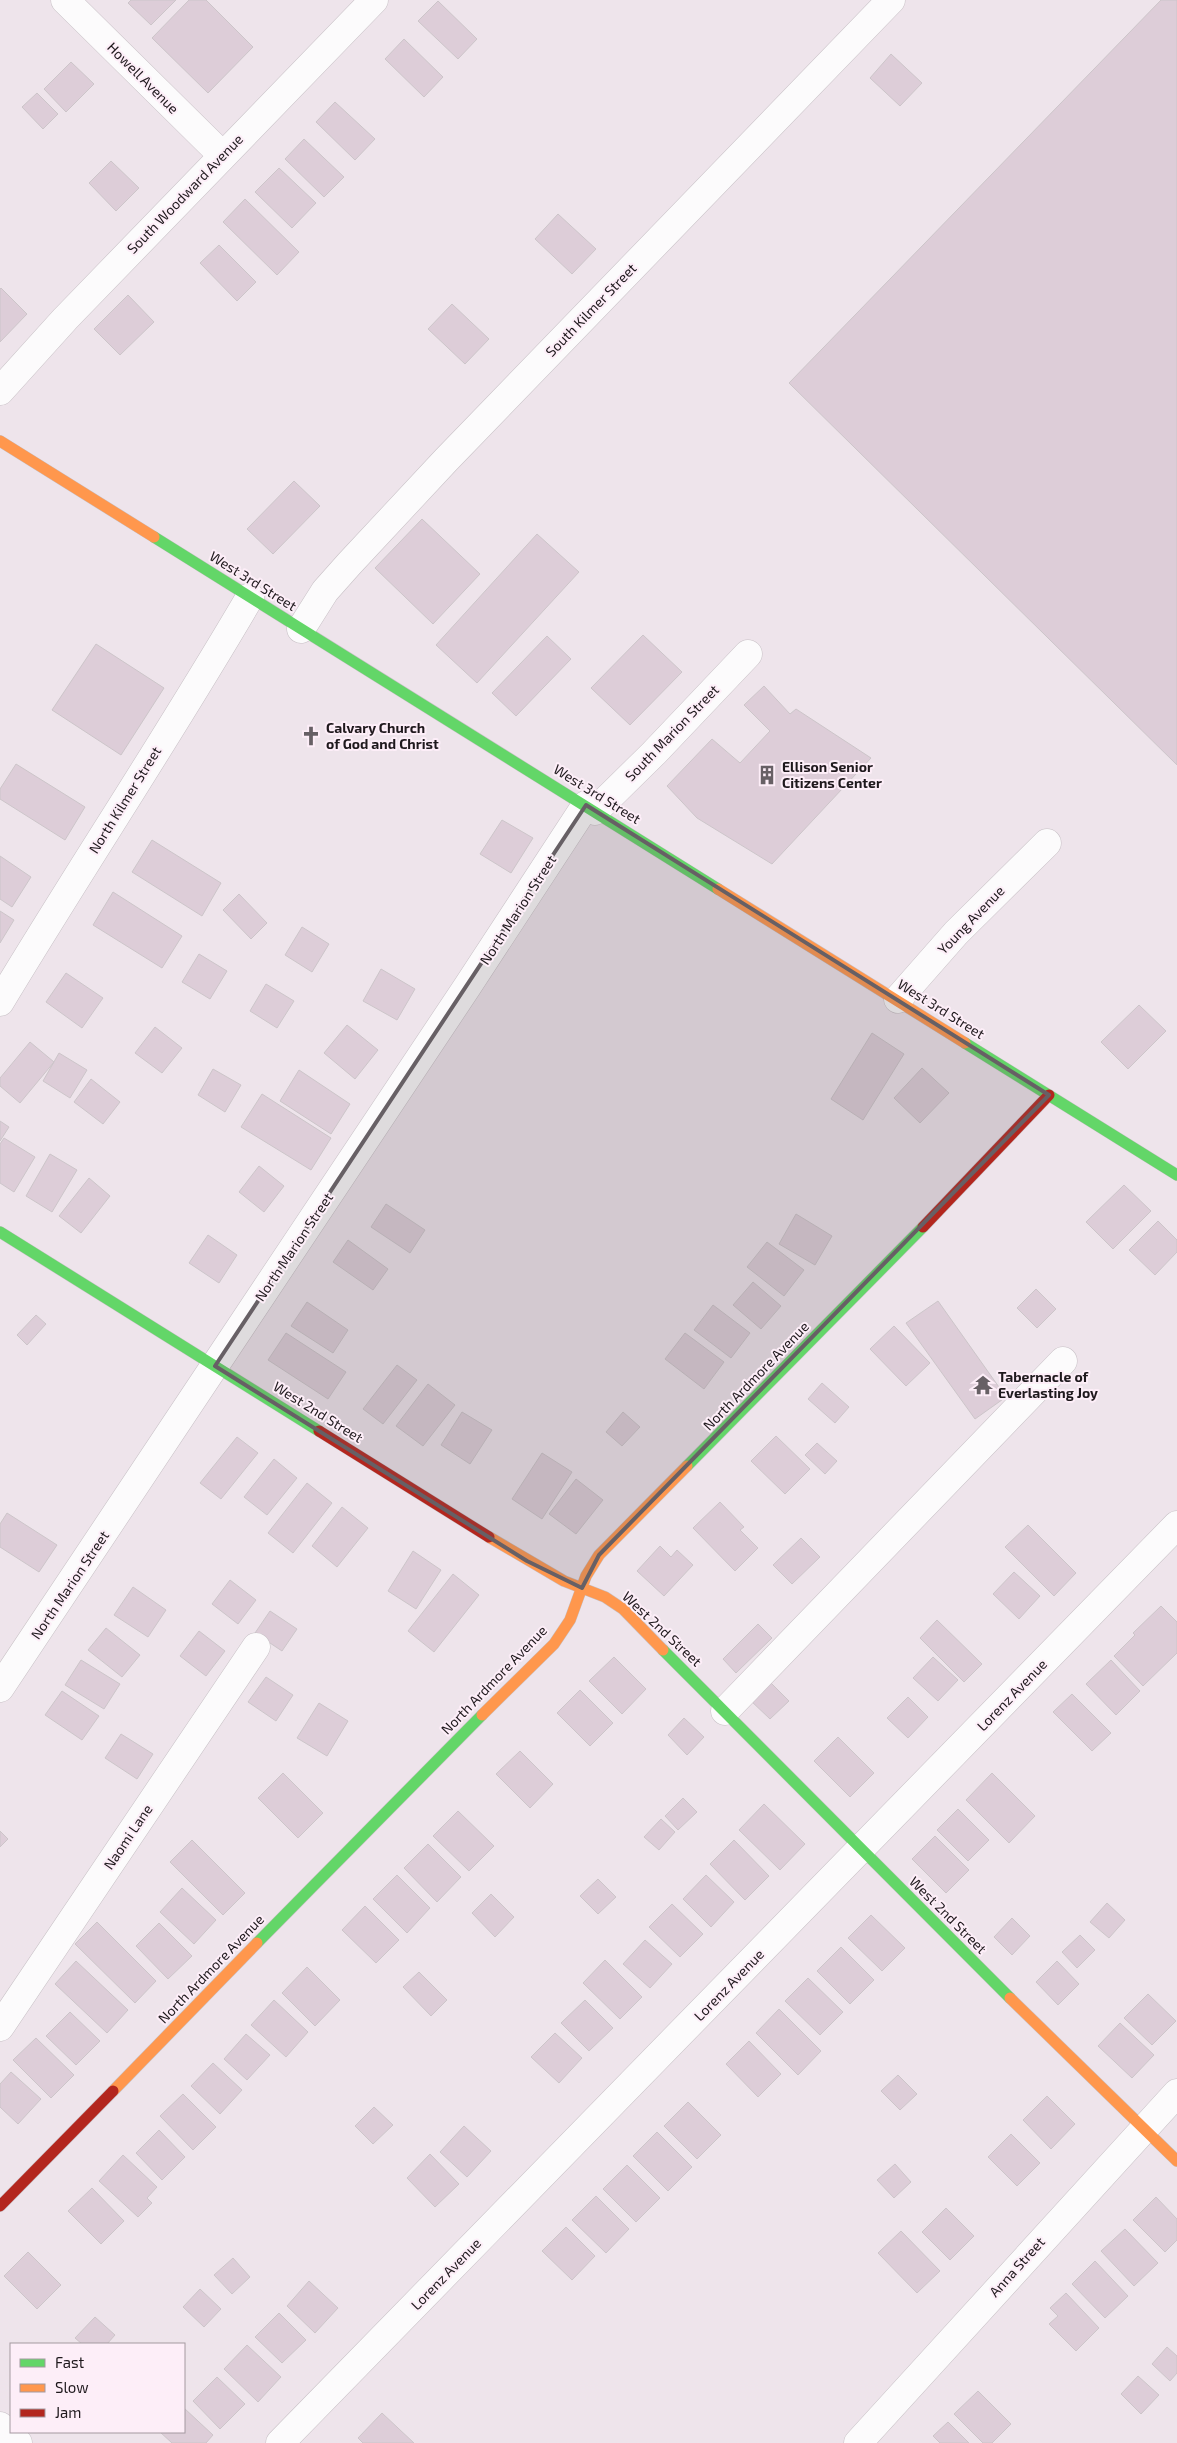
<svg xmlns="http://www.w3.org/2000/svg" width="1177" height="2443" viewBox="0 0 1177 2443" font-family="'Exo 2',sans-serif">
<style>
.building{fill:#ddcdd8;stroke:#ccc5c9}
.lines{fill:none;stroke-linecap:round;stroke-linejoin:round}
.street-casing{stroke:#c7c0c5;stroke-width:29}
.fast-casing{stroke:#c7c0c5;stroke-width:12}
.slow-casing{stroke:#c7c0c5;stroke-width:12}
.jam-casing{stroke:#c7c0c5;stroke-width:12}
.street{stroke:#fcfbfc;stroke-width:28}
.fast{stroke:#63d668;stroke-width:11}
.slow{stroke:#ff974d;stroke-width:11}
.jam{stroke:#b3261e;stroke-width:11}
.marked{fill:#676065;fill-opacity:0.2;stroke:#676065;stroke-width:4;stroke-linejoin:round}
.labels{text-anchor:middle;stroke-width:4;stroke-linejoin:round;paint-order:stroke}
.street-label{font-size:14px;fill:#1f191d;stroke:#fdeef8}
.poi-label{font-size:14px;font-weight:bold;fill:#1f191d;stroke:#fdeef8;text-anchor:start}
</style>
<rect width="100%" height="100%" fill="#eee4eb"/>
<path class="building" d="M 131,0 L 176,0 L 151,25 L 128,3 Z
M 189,0 L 206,0 L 253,47 L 208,93 L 152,38 Z
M 1161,0 L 1177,0 L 1177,765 L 789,383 Z
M 438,1 L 477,39 L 458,59 L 418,21 Z
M 404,39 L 443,77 L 424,97 L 385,59 Z
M 891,54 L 922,83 L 900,106 L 870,78 Z
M 71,62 L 94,84 L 66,112 L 44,89 Z
M 37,93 L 58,114 L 43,129 L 22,107 Z
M 335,102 L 375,139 L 355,160 L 316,122 Z
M 304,139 L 344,177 L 324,197 L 285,159 Z
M 111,161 L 139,188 L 116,211 L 89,183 Z
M 279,168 L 316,203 L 292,228 L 255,192 Z
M 245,199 L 299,252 L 277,275 L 223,222 Z
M 558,214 L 596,249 L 572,274 L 535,239 Z
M 219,245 L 256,282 L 237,301 L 200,263 Z
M 1,288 L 27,314 L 0,342 L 0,289 Z
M 128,295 L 154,322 L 120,355 L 94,329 Z
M 452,304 L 489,339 L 465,364 L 428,329 Z
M 294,481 L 320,506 L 273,554 L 247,529 Z
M 422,519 L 480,574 L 433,624 L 375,568 Z
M 537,534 L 579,572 L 477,683 L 436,645 Z
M 643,635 L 682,672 L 630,725 L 591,688 Z
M 547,636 L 571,659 L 516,716 L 492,693 Z
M 96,644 L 164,688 L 121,755 L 52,710 Z
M 764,686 L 790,714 L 796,709 L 871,758 L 772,864 L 697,818 L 667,786 L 712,739 L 740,763 L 770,731 L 744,705 Z
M 16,764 L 85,807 L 65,840 L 0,799 L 0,789 Z
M 502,820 L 533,838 L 511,873 L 480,854 Z
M 152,840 L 221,883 L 202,916 L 132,872 Z
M 0,856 L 31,877 L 12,907 L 0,899 Z
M 113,892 L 182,936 L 162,968 L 93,925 Z
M 239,894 L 267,923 L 251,939 L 223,910 Z
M 0,911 L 14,920 L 0,943 Z
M 302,927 L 329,944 L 312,972 L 285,955 Z
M 199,954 L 227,971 L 210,999 L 182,982 Z
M 381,969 L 415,989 L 397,1020 L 363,1001 Z
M 66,973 L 103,998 L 82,1028 L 46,1002 Z
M 266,984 L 294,1001 L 277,1028 L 250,1011 Z
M 1139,1005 L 1166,1031 L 1128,1069 L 1101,1042 Z
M 347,1025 L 378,1050 L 355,1079 L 324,1053 Z
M 155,1027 L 182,1048 L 162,1073 L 135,1053 Z
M 872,1033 L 904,1054 L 863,1120 L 831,1099 Z
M 30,1042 L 54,1062 L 20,1103 L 0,1086 L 0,1078 Z
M 59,1053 L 87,1070 L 70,1098 L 43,1081 Z
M 922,1068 L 949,1093 L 920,1123 L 894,1098 Z
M 213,1069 L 241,1085 L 225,1112 L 198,1095 Z
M 299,1070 L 350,1104 L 331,1134 L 280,1101 Z
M 91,1079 L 120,1102 L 103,1124 L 74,1102 Z
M 262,1094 L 331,1138 L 311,1170 L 241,1127 Z
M 0,1121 L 9,1127 L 0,1141 Z
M 4,1138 L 35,1157 L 14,1192 L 0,1183 L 0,1144 Z
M 50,1154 L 77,1170 L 52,1212 L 26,1196 Z
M 259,1166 L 284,1186 L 264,1212 L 239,1192 Z
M 89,1178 L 110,1196 L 81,1233 L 59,1216 Z
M 1124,1185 L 1151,1211 L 1113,1249 L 1086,1222 Z
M 386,1204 L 425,1230 L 410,1253 L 371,1227 Z
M 796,1214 L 832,1236 L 815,1265 L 779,1244 Z
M 1158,1221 L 1177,1240 L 1177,1252 L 1155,1275 L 1129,1250 Z
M 208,1235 L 237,1255 L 219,1283 L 189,1263 Z
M 348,1240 L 388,1269 L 373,1290 L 333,1262 Z
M 767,1242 L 804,1270 L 784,1296 L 747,1267 Z
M 753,1282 L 781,1306 L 761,1329 L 733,1305 Z
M 1036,1289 L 1056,1309 L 1037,1328 L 1017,1308 Z
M 938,1301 L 1006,1397 L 975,1419 L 906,1323 Z
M 307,1302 L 348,1330 L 333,1353 L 291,1326 Z
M 713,1305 L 750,1333 L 731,1358 L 694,1330 Z
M 36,1315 L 46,1324 L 27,1345 L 17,1335 Z
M 894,1326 L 930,1363 L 906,1386 L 870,1349 Z
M 286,1333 L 346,1372 L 328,1399 L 268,1360 Z
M 685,1333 L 724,1362 L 704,1389 L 665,1359 Z
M 397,1365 L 417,1380 L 383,1424 L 363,1409 Z
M 822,1383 L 849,1407 L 835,1423 L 808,1399 Z
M 428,1384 L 455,1405 L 423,1446 L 396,1426 Z
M 462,1412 L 492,1430 L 470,1464 L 441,1445 Z
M 623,1412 L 640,1427 L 622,1446 L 606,1432 Z
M 776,1436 L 810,1469 L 785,1494 L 751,1461 Z
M 237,1437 L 258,1453 L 221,1499 L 200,1483 Z
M 817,1443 L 837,1461 L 825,1474 L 805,1455 Z
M 542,1453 L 572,1472 L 542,1519 L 512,1499 Z
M 274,1459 L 297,1478 L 267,1515 L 244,1497 Z
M 576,1479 L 603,1500 L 576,1534 L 549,1514 Z
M 307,1483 L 332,1503 L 293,1553 L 268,1533 Z
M 720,1502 L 744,1527 L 740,1530 L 758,1548 L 735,1571 L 693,1528 Z
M 342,1507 L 368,1528 L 337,1567 L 312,1546 Z
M 7,1513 L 57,1545 L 39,1572 L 0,1547 L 0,1524 Z
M 1028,1525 L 1076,1573 L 1054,1596 L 1005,1547 Z
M 801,1538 L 820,1557 L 792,1584 L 773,1565 Z
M 660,1546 L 671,1557 L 677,1550 L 693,1565 L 664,1596 L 637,1571 Z
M 413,1551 L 441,1570 L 416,1609 L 388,1591 Z
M 1014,1572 L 1040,1596 L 1019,1619 L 993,1594 Z
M 453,1574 L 479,1595 L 434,1652 L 408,1631 Z
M 230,1580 L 256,1600 L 238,1624 L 212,1604 Z
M 133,1587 L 166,1610 L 148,1637 L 114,1615 Z
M 1161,1606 L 1177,1622 L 1177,1653 L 1143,1686 L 1114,1656 L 1135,1635 L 1133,1633 Z
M 270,1611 L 297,1629 L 282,1651 L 255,1633 Z
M 937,1620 L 982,1664 L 964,1682 L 920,1638 Z
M 758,1624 L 772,1638 L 736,1673 L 723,1659 Z
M 106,1628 L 140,1655 L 122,1677 L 88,1650 Z
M 199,1631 L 225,1651 L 206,1676 L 180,1656 Z
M 614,1657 L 646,1689 L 622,1714 L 589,1681 Z
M 933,1657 L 958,1680 L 938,1701 L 913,1678 Z
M 81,1660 L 120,1684 L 104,1709 L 65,1685 Z
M 1111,1660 L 1140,1691 L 1116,1715 L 1086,1684 Z
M 266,1677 L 293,1695 L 276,1721 L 248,1702 Z
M 769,1681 L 789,1701 L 770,1719 L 750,1700 Z
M 580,1690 L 613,1723 L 590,1746 L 557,1713 Z
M 62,1691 L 99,1716 L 82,1740 L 45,1715 Z
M 1072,1694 L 1111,1733 L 1092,1751 L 1053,1712 Z
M 908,1697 L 928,1717 L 908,1738 L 887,1718 Z
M 319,1703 L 348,1721 L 327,1756 L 297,1738 Z
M 684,1718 L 704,1737 L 687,1755 L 668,1735 Z
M 121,1734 L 153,1754 L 137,1779 L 105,1758 Z
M 838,1737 L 874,1773 L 850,1797 L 814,1761 Z
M 520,1751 L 553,1784 L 530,1808 L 496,1774 Z
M 283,1773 L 323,1813 L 298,1838 L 258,1798 Z
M 992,1773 L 1035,1816 L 1009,1843 L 966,1800 Z
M 683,1798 L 697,1812 L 678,1830 L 665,1816 Z
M 764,1804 L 805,1844 L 780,1870 L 739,1830 Z
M 958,1809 L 989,1840 L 968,1861 L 937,1830 Z
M 458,1811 L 494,1846 L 469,1871 L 433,1836 Z
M 661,1819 L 675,1832 L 659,1850 L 644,1837 Z
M 0,1831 L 8,1839 L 0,1847 Z
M 935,1836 L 969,1870 L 946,1893 L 912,1859 Z
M 192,1840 L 245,1893 L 223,1915 L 170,1862 Z
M 734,1840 L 769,1876 L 745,1900 L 710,1864 Z
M 428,1844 L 461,1877 L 437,1902 L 404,1868 Z
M 397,1875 L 430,1908 L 407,1933 L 373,1899 Z
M 706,1875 L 734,1902 L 711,1927 L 683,1899 Z
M 598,1879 L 616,1897 L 598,1914 L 580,1896 Z
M 182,1888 L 216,1920 L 194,1944 L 160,1912 Z
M 491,1894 L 514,1917 L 495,1937 L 472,1913 Z
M 1107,1903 L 1125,1920 L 1109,1938 L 1090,1922 Z
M 672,1904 L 703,1934 L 680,1957 L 649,1927 Z
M 365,1906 L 399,1940 L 376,1963 L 342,1930 Z
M 871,1915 L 905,1948 L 882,1971 L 848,1938 Z
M 1012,1918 L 1030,1936 L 1012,1955 L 994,1937 Z
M 97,1922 L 156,1981 L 135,2003 L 75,1944 Z
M 159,1923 L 192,1956 L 168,1979 L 136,1946 Z
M 1080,1935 L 1095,1950 L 1077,1968 L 1062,1952 Z
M 645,1940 L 672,1964 L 650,1988 L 623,1964 Z
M 841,1947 L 874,1980 L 850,2004 L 817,1971 Z
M 605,1960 L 642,1997 L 620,2019 L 583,1983 Z
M 76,1961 L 128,2010 L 107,2033 L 55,1984 Z
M 1057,1961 L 1079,1984 L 1058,2005 L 1036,1982 Z
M 307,1967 L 340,2000 L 315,2026 L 282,1993 Z
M 419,1972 L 447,2000 L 431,2016 L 403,1987 Z
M 808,1978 L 843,2012 L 820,2035 L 785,2001 Z
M 1148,1994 L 1176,2021 L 1152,2045 L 1124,2018 Z
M 274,2000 L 308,2032 L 286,2057 L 251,2025 Z
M 585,2000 L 613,2028 L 589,2051 L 561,2023 Z
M 779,2009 L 821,2051 L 798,2075 L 756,2033 Z
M 70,2012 L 100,2041 L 76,2065 L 46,2036 Z
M 1120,2023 L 1154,2055 L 1132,2078 L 1098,2046 Z
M 555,2033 L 582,2058 L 559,2083 L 531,2057 Z
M 246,2034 L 270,2055 L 247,2080 L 224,2059 Z
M 36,2038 L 74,2075 L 51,2098 L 13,2060 Z
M 749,2041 L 781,2074 L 758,2097 L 726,2064 Z
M 213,2063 L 242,2090 L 220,2114 L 191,2086 Z
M 11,2072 L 41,2099 L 18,2124 L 0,2107 L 0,2084 Z
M 898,2075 L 917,2094 L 900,2110 L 881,2091 Z
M 183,2094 L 216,2127 L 193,2150 L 160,2116 Z
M 1047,2096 L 1075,2124 L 1051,2149 L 1023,2120 Z
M 688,2102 L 721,2135 L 697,2159 L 664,2126 Z
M 374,2107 L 393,2125 L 373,2144 L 355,2126 Z
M 464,2126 L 491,2151 L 467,2177 L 440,2152 Z
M 159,2130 L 185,2157 L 162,2180 L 136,2153 Z
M 657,2132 L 692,2167 L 668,2191 L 633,2156 Z
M 1011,2134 L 1040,2163 L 1017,2186 L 988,2157 Z
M 430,2154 L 459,2184 L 435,2207 L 407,2178 Z
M 123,2155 L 157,2187 L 147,2198 L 152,2203 L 138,2217 L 99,2181 Z
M 895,2164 L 911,2182 L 894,2198 L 877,2180 Z
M 627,2165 L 660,2198 L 636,2222 L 603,2189 Z
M 92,2188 L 124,2221 L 101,2244 L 68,2211 Z
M 596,2196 L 629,2229 L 606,2253 L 572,2220 Z
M 1156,2197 L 1177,2219 L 1177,2240 L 1165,2252 L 1133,2220 Z
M 946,2208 L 974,2236 L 950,2260 L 922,2232 Z
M 566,2227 L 595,2256 L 572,2280 L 542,2251 Z
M 1125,2229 L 1158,2263 L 1134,2286 L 1101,2251 Z
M 901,2231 L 940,2271 L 917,2293 L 878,2253 Z
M 28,2252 L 61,2285 L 37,2309 L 4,2276 Z
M 233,2258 L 250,2277 L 232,2294 L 214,2275 Z
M 1095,2261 L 1128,2296 L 1105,2318 L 1072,2284 Z
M 309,2281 L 338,2308 L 315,2333 L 287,2306 Z
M 200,2289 L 221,2309 L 204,2327 L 183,2307 Z
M 1066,2293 L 1099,2328 L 1076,2351 L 1049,2324 L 1058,2316 L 1050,2308 Z
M 279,2313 L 306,2340 L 282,2363 L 255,2337 Z
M 95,2317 L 115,2335 L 107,2344 L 82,2344 L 75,2338 Z
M 247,2345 L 281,2377 L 258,2402 L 224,2369 Z
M 1167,2347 L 1177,2356 L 1177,2373 L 1170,2381 L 1152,2364 Z
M 1138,2376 L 1159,2395 L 1141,2414 L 1121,2394 Z
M 217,2377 L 245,2404 L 220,2429 L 193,2401 Z
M 978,2391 L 1011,2424 L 992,2443 L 983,2443 L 954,2414 Z
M 184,2408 L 213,2435 L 206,2443 L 172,2443 L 160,2432 L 184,2432 Z
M 382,2413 L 414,2443 L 363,2443 L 358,2438 Z
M 948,2422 L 969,2443 L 940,2443 L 933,2436 Z"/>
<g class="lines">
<defs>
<path id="street" d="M 65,0 L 222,155
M 0,391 L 65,319 L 374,0
M 301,629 L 325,591 L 349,564 L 446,460 L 891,0
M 595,811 L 654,753 L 748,654
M 898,999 L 956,933 L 1047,843
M 0,1002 C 82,866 170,734 250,597
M 0,1688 L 467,987 L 586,805
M 725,1711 L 1063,1361
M 0,2027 L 256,1647
M 0,2426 L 18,2443
M 280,2443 L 1177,1525
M 858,2443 L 1177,2093"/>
<path id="fast" d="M 154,537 L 718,889
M 965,1043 L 1177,1175
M 0,1232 L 319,1431
M 687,1466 L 923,1227
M 663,1650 L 1010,1998
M 257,1943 L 482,1715"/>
<path id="slow" d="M 0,441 L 154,537
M 718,889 L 965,1043
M 489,1537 L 564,1581 L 605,1597 L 623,1609 L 663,1650
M 482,1715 L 554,1644 L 570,1620 L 586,1576 L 599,1555 L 687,1466
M 1010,1998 L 1177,2161
M 113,2091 L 257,1943"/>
<path id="jam" d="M 923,1227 L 1049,1095
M 319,1431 L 489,1537
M 0,2206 L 113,2091"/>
</defs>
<use href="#street" class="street-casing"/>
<use href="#fast" class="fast-casing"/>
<use href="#slow" class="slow-casing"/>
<use href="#jam" class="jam-casing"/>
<use href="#street" class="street"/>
<use href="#fast" class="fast"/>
<use href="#slow" class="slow"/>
<use href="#jam" class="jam"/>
</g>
<path class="marked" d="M 586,805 L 1049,1095 L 599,1555 L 582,1588 L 527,1561 L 215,1366 Z"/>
<defs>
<symbol id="church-bare" viewBox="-9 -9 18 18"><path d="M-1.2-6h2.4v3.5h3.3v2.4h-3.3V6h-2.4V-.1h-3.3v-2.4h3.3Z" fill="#676065" stroke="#fdeef8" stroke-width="2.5" paint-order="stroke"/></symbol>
<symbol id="building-bare" viewBox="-9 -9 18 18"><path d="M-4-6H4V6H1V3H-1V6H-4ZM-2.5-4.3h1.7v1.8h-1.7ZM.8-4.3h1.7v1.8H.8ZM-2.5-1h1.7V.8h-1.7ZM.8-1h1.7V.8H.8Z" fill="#676065" stroke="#fdeef8" stroke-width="2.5" paint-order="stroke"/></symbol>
<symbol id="temple-bare" viewBox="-9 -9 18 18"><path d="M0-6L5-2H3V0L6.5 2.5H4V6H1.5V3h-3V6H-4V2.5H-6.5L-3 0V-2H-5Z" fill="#676065" stroke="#fdeef8" stroke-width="2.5" paint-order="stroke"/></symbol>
</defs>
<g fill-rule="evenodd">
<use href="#church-bare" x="297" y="722" width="28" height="28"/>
<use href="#building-bare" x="753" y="761" width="28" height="28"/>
<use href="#temple-bare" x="969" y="1371" width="28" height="28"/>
</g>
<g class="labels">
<g class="street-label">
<text transform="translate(143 78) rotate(45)" y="5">Howell Avenue</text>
<text transform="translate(185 194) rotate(-46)" y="5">South Woodward Avenue</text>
<text transform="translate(591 310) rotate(-46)" y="5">South Kilmer Street</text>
<text transform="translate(253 581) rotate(32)" y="5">West 3rd Street</text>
<text transform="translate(672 733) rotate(-46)" y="5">South Marion Street</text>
<text transform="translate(597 794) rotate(32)" y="5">West 3rd Street</text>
<text transform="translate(125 800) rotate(-58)" y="5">North Kilmer Street</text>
<text transform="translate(518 910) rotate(-57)" y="5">North Marion Street</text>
<text transform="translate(971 920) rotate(-46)" y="5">Young Avenue</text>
<text transform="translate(941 1009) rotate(32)" y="5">West 3rd Street</text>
<text transform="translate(294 1247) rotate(-56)" y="5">North Marion Street</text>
<text transform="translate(756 1376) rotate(-46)" y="5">North Ardmore Avenue</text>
<text transform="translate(318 1412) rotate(32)" y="5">West 2nd Street</text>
<text transform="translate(70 1585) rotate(-56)" y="5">North Marion Street</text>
<text transform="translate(662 1629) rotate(43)" y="5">West 2nd Street</text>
<text transform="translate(494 1680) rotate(-46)" y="5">North Ardmore Avenue</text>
<text transform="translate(1012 1695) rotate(-46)" y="5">Lorenz Avenue</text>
<text transform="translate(128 1837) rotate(-56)" y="5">Naomi Lane</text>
<text transform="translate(948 1915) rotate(45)" y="5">West 2nd Street</text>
<text transform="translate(211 1969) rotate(-46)" y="5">North Ardmore Avenue</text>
<text transform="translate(729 1985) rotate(-46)" y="5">Lorenz Avenue</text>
<text transform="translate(1017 2267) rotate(-48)" y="5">Anna Street</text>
<text transform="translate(446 2274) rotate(-46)" y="5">Lorenz Avenue</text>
</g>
<g class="poi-label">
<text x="326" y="733">Calvary Church<tspan x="326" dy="16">of God and Christ</tspan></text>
<text x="782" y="772">Ellison Senior<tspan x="782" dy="16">Citizens Center</tspan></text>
<text x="998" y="1382">Tabernacle of<tspan x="998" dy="16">Everlasting Joy</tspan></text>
</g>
</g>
<rect x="10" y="2343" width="175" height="90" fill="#fdeef8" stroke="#a499a0"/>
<rect x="20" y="2359" width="25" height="8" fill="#63d668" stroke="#a499a0"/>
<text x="55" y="2368" font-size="15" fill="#1f191d">Fast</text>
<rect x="20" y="2384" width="25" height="8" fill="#ff974d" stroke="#a499a0"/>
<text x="55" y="2393" font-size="15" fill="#1f191d">Slow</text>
<rect x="20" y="2409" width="25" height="8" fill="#b3261e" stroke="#a499a0"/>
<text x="55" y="2418" font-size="15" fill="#1f191d">Jam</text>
</svg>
